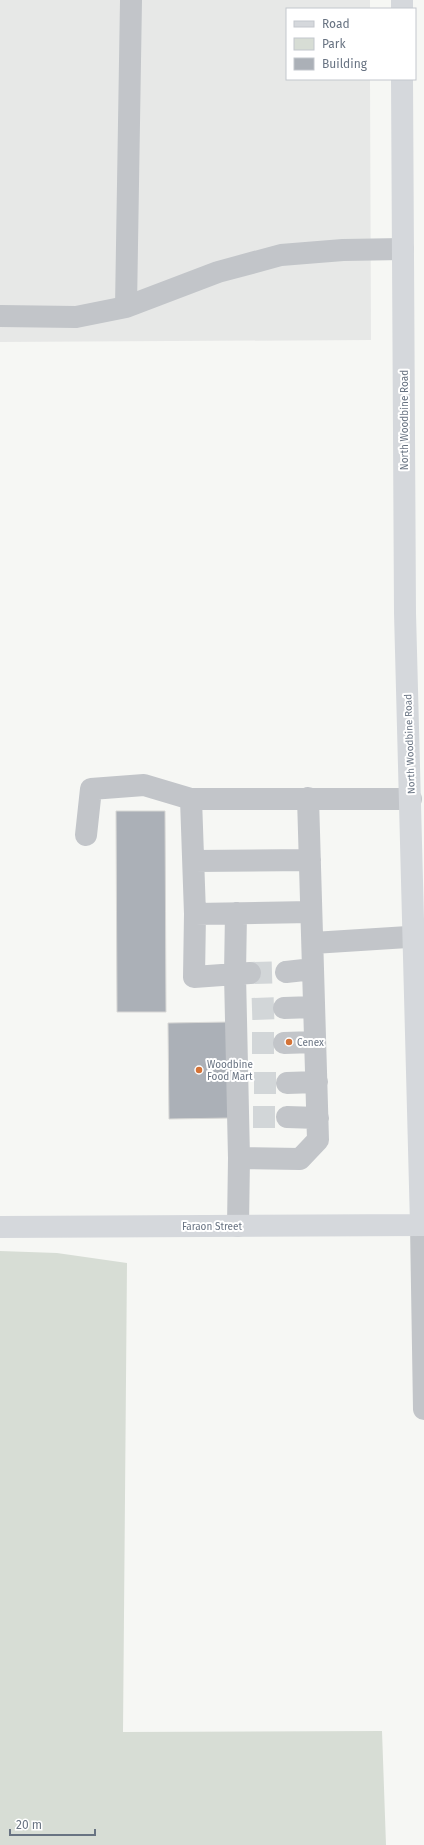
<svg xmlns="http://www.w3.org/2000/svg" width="424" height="1845" viewBox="0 0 424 1845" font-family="'Fira Sans',sans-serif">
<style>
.built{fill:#e7e8e7}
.green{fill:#d7ddd5}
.building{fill:#abb0b7;stroke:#d8d8d6}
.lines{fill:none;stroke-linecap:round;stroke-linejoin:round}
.minor-tunnel{stroke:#d2d6d8;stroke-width:22;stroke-dasharray:22 11;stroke-linecap:butt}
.minor{stroke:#c2c5c9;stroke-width:22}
.major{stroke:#d5d8dc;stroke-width:22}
.poi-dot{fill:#d47337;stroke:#fff;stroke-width:1.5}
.labels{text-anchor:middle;stroke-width:4;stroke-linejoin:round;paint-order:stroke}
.street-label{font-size:10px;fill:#687382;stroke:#fff}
.poi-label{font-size:10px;fill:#687382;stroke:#fff;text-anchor:start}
</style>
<rect width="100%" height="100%" fill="#f6f7f4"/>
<path class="built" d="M 0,0 L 370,0 L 370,9 L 287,9 L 287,79 L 370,79 L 371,340 L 0,342 Z"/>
<path class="green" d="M 0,1251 L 57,1253 L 127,1263 L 123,1732 L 382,1731 L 386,1845 L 0,1845 Z"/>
<path class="building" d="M 116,811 L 165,811 L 166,1012 L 117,1012 Z
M 229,1022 L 231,1118 L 169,1119 L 168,1023 Z"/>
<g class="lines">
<path class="minor-tunnel" d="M 250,973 L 286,972
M 252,1009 L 284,1008
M 252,1043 L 284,1043
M 254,1083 L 287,1083
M 253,1117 L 287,1117"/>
<path class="minor" d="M 126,307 L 131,0
M 0,316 L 76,317 L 126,307 L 218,272 L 281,255 L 343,250 L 403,249
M 86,835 L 91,789 L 144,785 L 191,799
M 194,861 L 310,860
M 236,913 L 235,974 L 239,1158
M 195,914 L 311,912
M 313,943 L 424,936
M 286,972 L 313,969 L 308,798
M 250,973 L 194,977 L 195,914 L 191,799 L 411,799
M 284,1008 L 314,1007
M 284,1043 L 315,1042
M 287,1083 L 317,1082
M 287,1117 L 318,1118
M 421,1225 L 424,1409
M 238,1226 L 239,1158 L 300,1159 L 318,1140 L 313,969"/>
<path class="major" d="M 402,0 L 402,9
M 402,79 L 405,613 L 421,1225
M 0,1227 L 424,1225"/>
</g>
<g class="poi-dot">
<circle cx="289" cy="1042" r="4"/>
<circle cx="199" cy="1070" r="4"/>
</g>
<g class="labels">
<g class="street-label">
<text transform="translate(404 420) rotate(-90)" y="4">North Woodbine Road</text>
<text transform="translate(409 744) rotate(-92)" y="4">North Woodbine Road</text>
<text x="212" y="1230">Faraon Street</text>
</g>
<g class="poi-label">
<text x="297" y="1046">Cenex</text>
<text x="207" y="1068">Woodbine<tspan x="207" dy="12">Food Mart</tspan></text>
</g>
</g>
<rect x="286" y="8" width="130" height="72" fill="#ffffff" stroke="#c3c7cd"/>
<rect x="294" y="21" width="20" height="6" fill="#d5d8dc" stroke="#c3c7cd"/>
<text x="322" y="28" font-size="12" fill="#687382">Road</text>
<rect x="294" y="38" width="20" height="12" fill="#d7ddd5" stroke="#c3c7cd"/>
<text x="322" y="48" font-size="12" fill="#687382">Park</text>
<rect x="294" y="58" width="20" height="12" fill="#abb0b7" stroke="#c3c7cd"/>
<text x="322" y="68" font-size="12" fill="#687382">Building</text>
<path d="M10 1829v6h85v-6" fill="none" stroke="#687382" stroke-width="2"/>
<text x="16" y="1829" font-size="12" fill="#687382" stroke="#ffffff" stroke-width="3" paint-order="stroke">20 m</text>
</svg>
